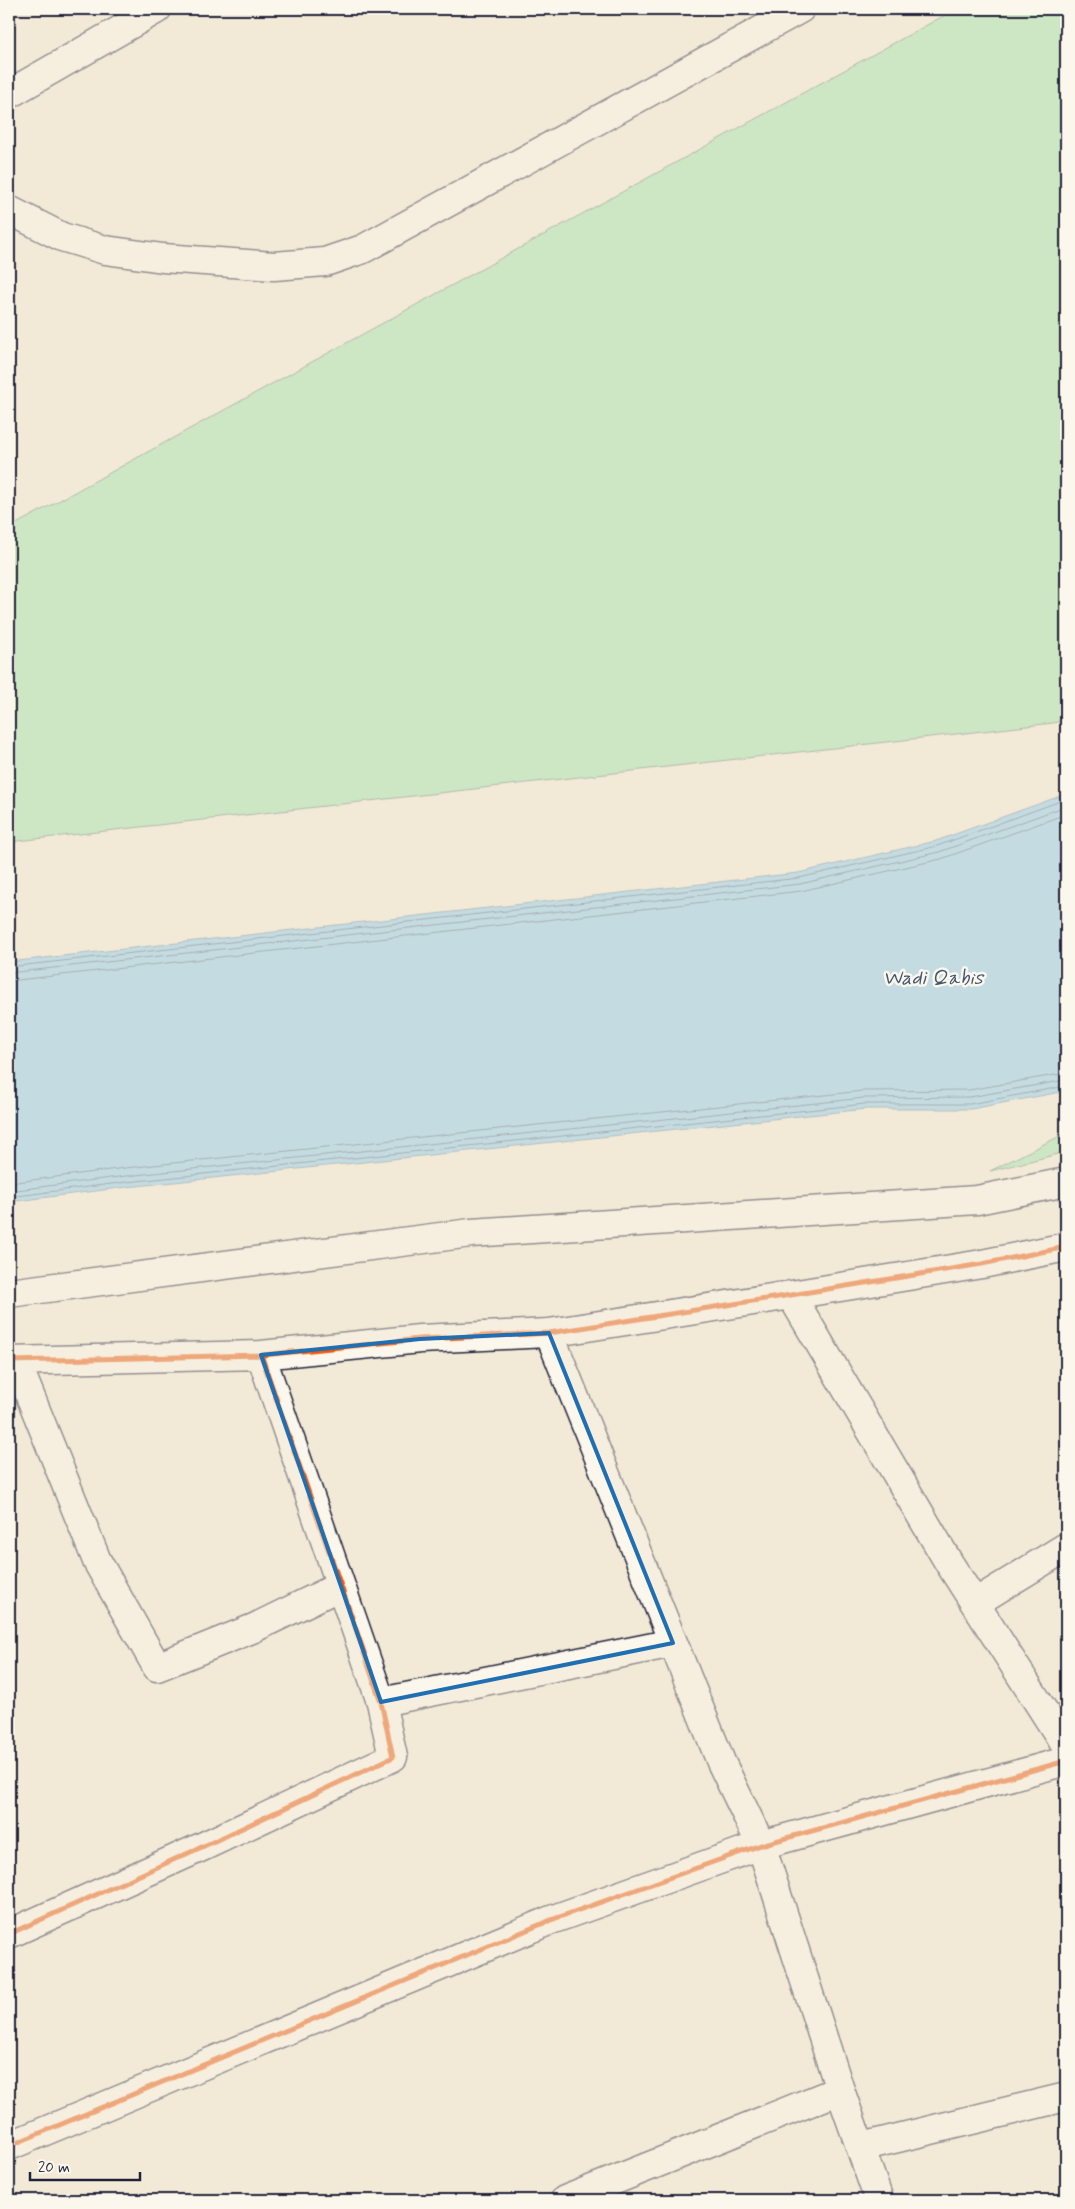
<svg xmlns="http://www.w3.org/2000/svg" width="1075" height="2209" viewBox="0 0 1075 2209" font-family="Mynerve,sans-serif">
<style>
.green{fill:#a1e3ae;stroke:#628274}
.water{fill:#8dcdee;stroke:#6289a6}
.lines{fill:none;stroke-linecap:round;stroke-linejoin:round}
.shore{stroke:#4d6683;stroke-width:1}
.minor-casing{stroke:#22223b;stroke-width:31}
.minor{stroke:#fbf7ec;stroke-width:28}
.cycleway-casing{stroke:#fbf7ec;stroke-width:8}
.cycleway{stroke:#e8590c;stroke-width:5}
.marked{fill:none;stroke:#1f6fb2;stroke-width:4;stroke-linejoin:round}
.labels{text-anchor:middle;stroke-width:5;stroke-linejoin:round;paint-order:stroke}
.water-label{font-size:20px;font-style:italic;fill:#425571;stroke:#fbf7ec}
</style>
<rect width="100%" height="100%" fill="#f2ead7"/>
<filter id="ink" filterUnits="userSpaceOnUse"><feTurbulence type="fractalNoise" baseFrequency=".02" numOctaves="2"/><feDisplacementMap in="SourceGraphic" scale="10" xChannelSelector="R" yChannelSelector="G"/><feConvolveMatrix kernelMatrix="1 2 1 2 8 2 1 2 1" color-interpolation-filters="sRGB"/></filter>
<g filter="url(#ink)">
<path class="green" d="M 956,9 L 1066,9 L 1066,720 L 1053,723 L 9,842 L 9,528 Z
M 1066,1133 L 1066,1152 L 990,1171 Z"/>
<path class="water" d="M 1066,794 L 1066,1091 L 971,1109 L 866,1109 L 127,1187 L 9,1202 L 9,962 L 798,873 L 936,841 Z"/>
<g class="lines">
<path class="shore" d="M 9,967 L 799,878 L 937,846 L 1066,799
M 9,973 L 800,884 L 939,852 L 1066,806
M 9,981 L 801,891 L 941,859 L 1066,814
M 9,1183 L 125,1168 L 863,1091 L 969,1090 L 1066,1073
M 9,1191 L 126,1176 L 864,1098 L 970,1097 L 1066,1080
M 9,1197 L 127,1182 L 865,1104 L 970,1104 L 1066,1086"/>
<defs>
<path id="minor" d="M 9,94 L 157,9
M 9,210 L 62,237 L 105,250 L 163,258 L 274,266 L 325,262 L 363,249 L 800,9
M 9,1293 L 471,1233 L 977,1200 L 1066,1182
M 791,1295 L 949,1563 L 1066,1746
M 549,1333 L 721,1762 L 761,1845 L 840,2090 L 879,2200
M 9,1361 L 261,1355 L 420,1339 L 549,1333 L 791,1295 L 982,1264 L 1066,1247
M 16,1361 L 97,1561 L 157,1667 L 254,1628 L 340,1586
M 975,1603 L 1066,1547
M 381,1702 L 673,1643
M 9,1934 L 204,1846 L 393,1757 L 381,1702 L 261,1355
M 9,2146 L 551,1920 L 761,1845 L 1066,1761
M 861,2147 L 1066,2097
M 565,2200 L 840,2090"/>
</defs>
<use href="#minor" class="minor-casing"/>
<use href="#minor" class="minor"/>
<defs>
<path id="cycleway" d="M 9,1361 L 261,1355 L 420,1339 L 549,1333 L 791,1295 L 982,1264 L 1066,1247
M 9,1934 L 204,1846 L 393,1757 L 381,1702 L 261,1355
M 9,2146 L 551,1920 L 761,1845 L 1066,1761"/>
</defs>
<use href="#cycleway" class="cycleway-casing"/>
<use href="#cycleway" class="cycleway"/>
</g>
</g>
<path d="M0 0H1075V2209H0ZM 549,1333 L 673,1643 L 381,1702 L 261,1355 L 420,1339 Z" fill="#f2ead7" fill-opacity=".55" fill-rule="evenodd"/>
<path class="marked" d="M 549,1333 L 673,1643 L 381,1702 L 261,1355 L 420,1339 Z"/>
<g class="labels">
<g class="water-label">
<text x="933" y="984">Wadi Qabis</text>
</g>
</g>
<rect width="1075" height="2209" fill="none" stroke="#fbf7ec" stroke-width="30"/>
<rect x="15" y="15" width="1045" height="2179" fill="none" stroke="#22223b" stroke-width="2" filter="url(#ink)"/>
<path d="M30 2172v8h110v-8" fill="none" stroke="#22223b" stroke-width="2.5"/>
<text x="38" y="2172" font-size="15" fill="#22223b" stroke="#fbf7ec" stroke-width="4" paint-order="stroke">20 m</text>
</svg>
